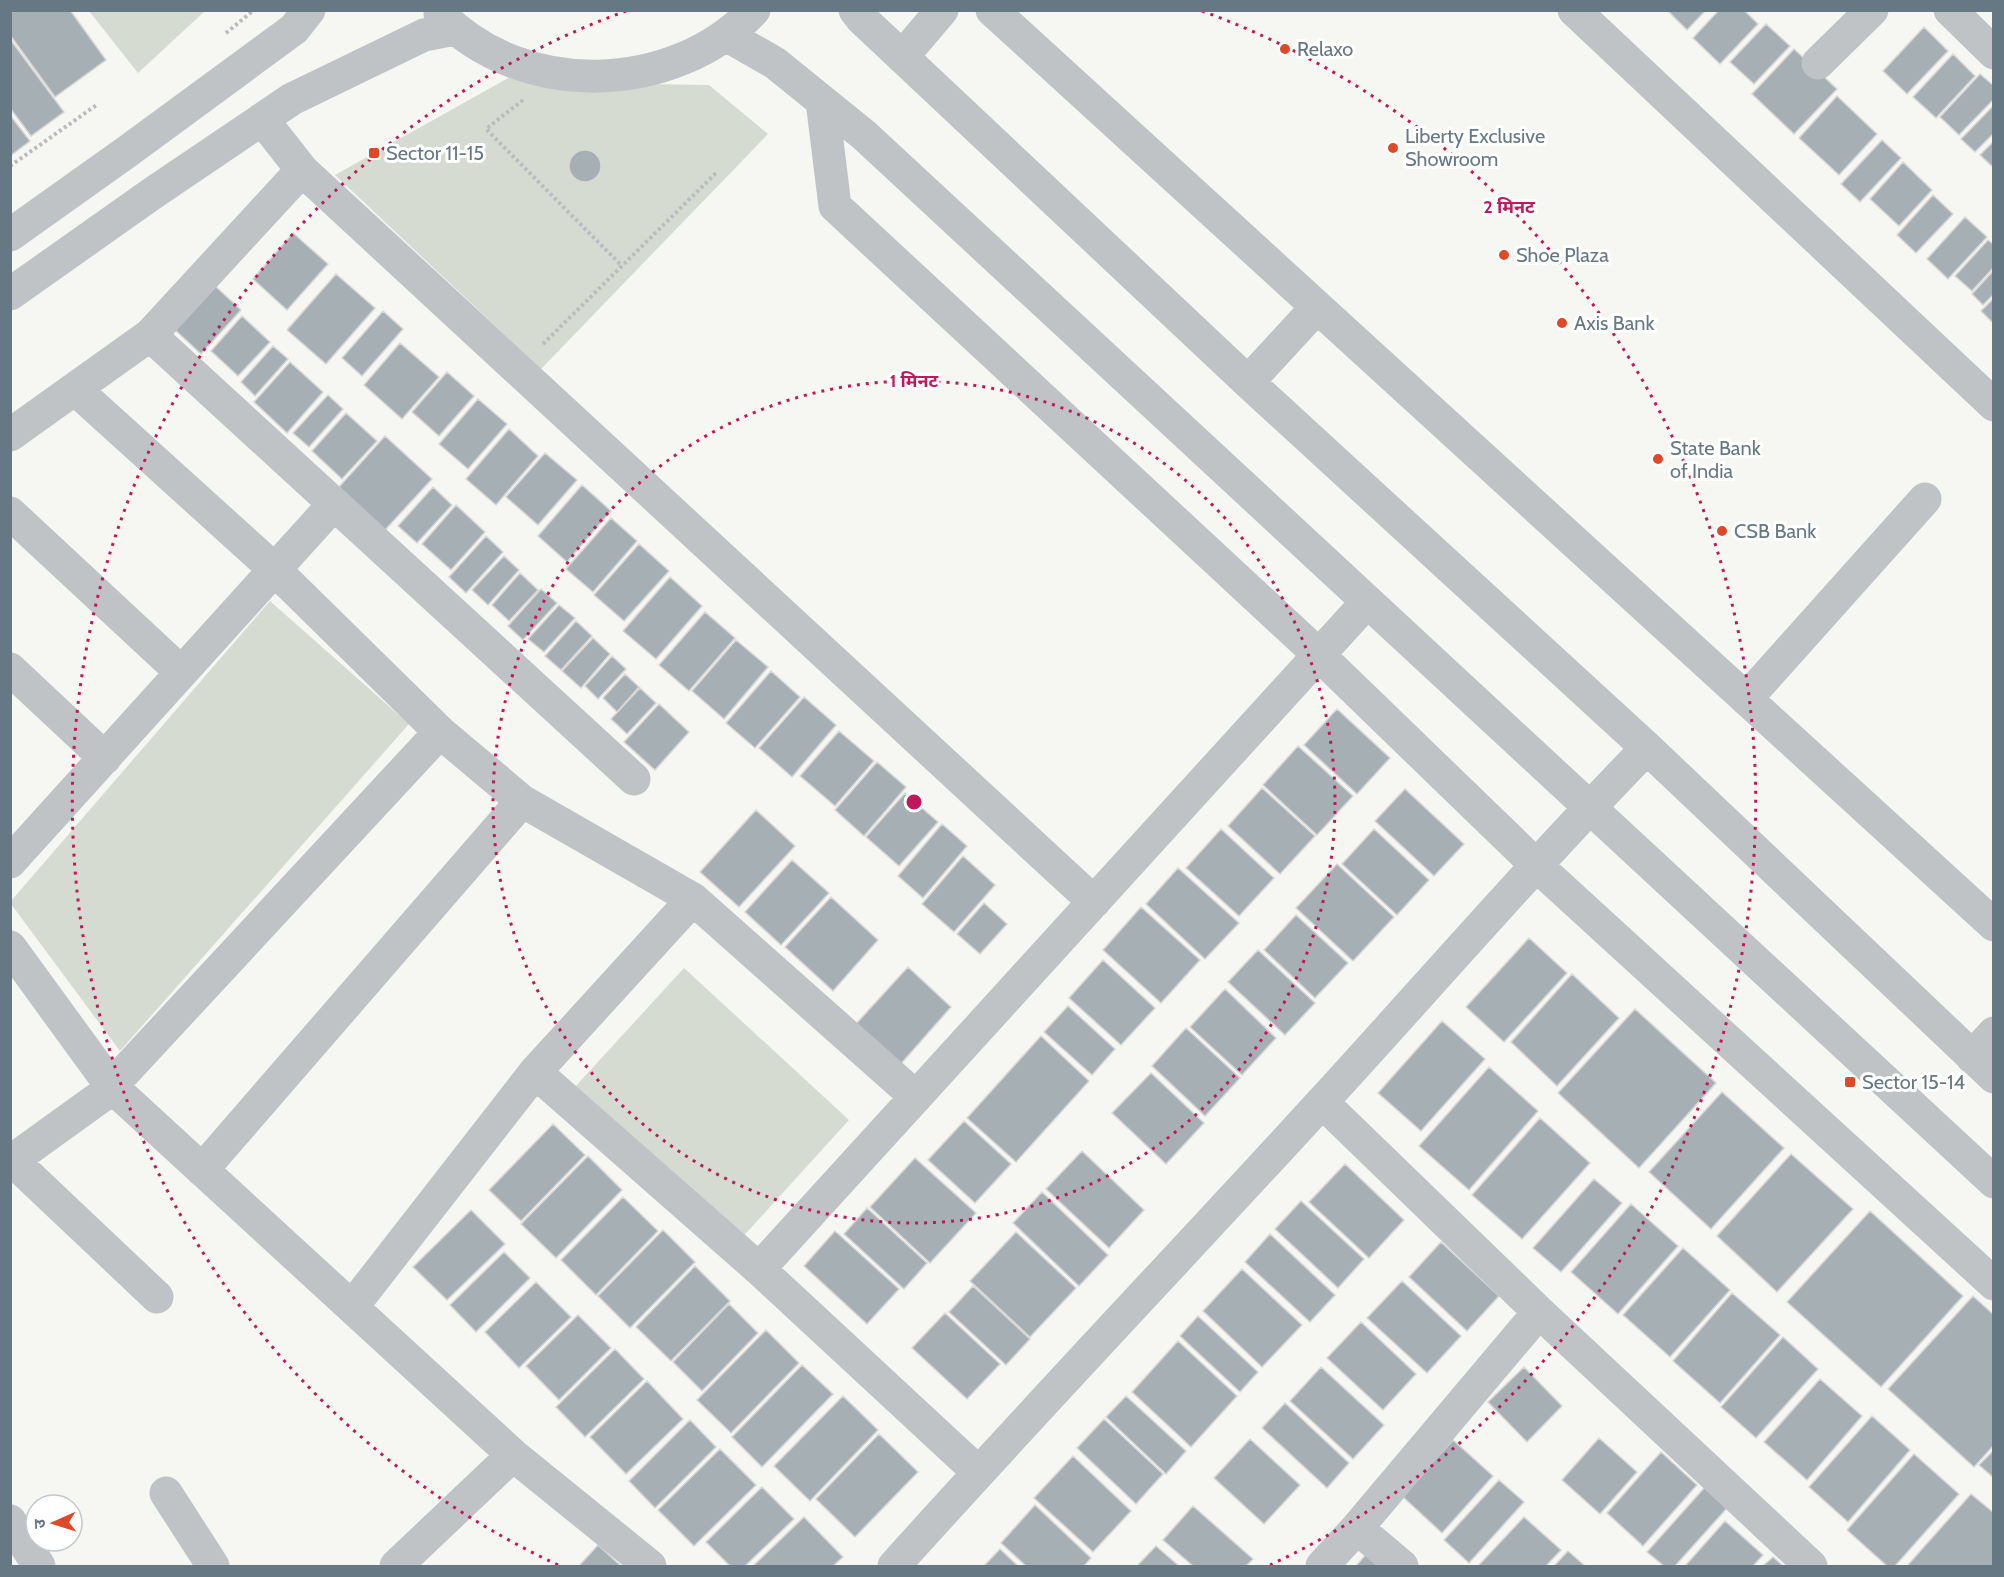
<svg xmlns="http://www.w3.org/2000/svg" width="2004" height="1577" viewBox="0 0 2004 1577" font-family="Cabin,'Noto Sans Devanagari',sans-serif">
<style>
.green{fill:#d6dbd2}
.building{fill:#a6afb4;stroke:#d7d7d5;stroke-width:1.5}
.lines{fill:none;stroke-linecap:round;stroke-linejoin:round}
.path{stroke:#b9bcbe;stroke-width:4;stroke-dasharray:3 3;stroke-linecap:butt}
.minor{stroke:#bfc3c6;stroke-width:33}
.ring{fill:none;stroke:#c2185b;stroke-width:3;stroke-dasharray:3 6}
.poi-dot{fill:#df4929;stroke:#fff;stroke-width:2}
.labels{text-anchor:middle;stroke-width:6;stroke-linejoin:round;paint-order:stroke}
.poi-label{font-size:20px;fill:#657883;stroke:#fff;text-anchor:start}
.centre{fill:#c2185b;stroke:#fff;stroke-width:3}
.ring-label{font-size:18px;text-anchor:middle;font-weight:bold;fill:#c2185b;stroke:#fff;stroke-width:6;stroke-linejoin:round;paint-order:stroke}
</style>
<rect width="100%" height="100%" fill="#f6f6f3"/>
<path class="green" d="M 89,11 L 205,11 L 138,73 Z
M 510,77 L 647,84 L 709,85 L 768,134 L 541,369 L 335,175 Z
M 270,601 L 409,724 L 120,1051 L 11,904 L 11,901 Z
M 684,968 L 849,1120 L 739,1241 L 574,1088 Z"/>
<path class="building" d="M 15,10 L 70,10 L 106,60 L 55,97 L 10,35 L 10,13 Z
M 1667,10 L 1706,10 L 1687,30 Z
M 1719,10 L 1744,10 L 1758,24 L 1720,64 L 1693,38 Z
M 1766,24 L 1790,46 L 1754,84 L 1730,62 Z
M 1924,27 L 1948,51 L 1907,94 L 1883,71 Z
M 10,39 L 64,112 L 31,136 L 10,108 Z
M 1794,49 L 1837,89 L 1794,134 L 1752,94 Z
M 1953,54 L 1975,76 L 1936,118 L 1913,97 Z
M 1980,74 L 1994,86 L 1994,99 L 1959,135 L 1940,117 Z
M 1837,96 L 1877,134 L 1839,175 L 1799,138 Z
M 1994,105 L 1994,133 L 1975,152 L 1961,139 Z
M 10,115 L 30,141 L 10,156 Z
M 1882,140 L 1901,158 L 1860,202 L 1841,184 Z
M 1994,141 L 1994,168 L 1980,155 Z
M569 166a16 16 0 1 1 32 0a16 16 0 1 1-32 0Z
M 1903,162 L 1932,190 L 1899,226 L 1870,199 Z
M 1933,195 L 1953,214 L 1916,253 L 1897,235 Z
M 1965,217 L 1987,237 L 1948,279 L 1927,259 Z
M 293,233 L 328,264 L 287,310 L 253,279 Z
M 1988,240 L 1994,245 L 1994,267 L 1972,291 L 1955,276 Z
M 1994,270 L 1994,294 L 1983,305 L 1972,294 Z
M 336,274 L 375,308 L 326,364 L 287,330 Z
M 213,284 L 241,310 L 201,354 L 173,328 Z
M 1994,298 L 1994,324 L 1981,311 Z
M 383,311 L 403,329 L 362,376 L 342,358 Z
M 242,316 L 270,342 L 238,376 L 211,351 Z
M 400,343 L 439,377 L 402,419 L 364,385 Z
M 273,346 L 288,359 L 255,396 L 241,382 Z
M 290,362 L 323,392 L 287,433 L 254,402 Z
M 447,372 L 474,396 L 439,436 L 412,412 Z
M 328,395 L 343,409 L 309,447 L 293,433 Z
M 478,399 L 507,424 L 468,469 L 439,444 Z
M 346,413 L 377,441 L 342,479 L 312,451 Z
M 509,429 L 538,456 L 496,505 L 466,479 Z
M 385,436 L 432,479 L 385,530 L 339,487 Z
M 545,453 L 577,480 L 538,525 L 506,497 Z
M 582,485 L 611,511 L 567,562 L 538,536 Z
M 433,487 L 452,505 L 417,543 L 398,526 Z
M 456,505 L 485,532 L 451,570 L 422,544 Z
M 611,518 L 637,541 L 593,592 L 566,569 Z
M 486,536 L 503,552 L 466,593 L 449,577 Z
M 639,544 L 669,571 L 624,621 L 594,595 Z
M 504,556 L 519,570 L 488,605 L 472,590 Z
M 520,573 L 538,590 L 509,621 L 492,605 Z
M 670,577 L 702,606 L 656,659 L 623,631 Z
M 541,589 L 557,603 L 523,640 L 508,626 Z
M 559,605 L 575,618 L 544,652 L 528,639 Z
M 705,612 L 735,638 L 689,691 L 659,665 Z
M 576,621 L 592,636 L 561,670 L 545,656 Z
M 593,638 L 610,654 L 581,688 L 562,671 Z
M 736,640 L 768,667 L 724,719 L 692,691 Z
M 612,656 L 626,669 L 598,699 L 585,686 Z
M 771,671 L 800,697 L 755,748 L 726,723 Z
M 625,674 L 639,687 L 617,712 L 603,698 Z
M 640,688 L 656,703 L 627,734 L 611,719 Z
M 804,697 L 836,725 L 792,777 L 759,748 Z
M 659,704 L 689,732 L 655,770 L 624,742 Z
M 1337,709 L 1390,758 L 1357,794 L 1304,745 Z
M 839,731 L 874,761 L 835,806 L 800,776 Z
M 1298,746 L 1353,796 L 1317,835 L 1263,785 Z
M 877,762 L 906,787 L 864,836 L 835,810 Z
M 1262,788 L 1315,836 L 1280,874 L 1228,826 Z
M 1405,789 L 1464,844 L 1434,876 L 1375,821 Z
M 905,793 L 938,822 L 899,866 L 866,837 Z
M 756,810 L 795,846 L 739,907 L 700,872 Z
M 942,824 L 967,846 L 923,898 L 898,876 Z
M 1221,829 L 1274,878 L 1239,916 L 1186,868 Z
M 1374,829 L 1429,880 L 1397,915 L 1342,864 Z
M 963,856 L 995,885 L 954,932 L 922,904 Z
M 792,860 L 829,893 L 781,945 L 745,912 Z
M 1337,864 L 1394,917 L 1353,961 L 1296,908 Z
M 1178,868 L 1239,923 L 1205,959 L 1146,904 Z
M 831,897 L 878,940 L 833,991 L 785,947 Z
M 984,903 L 1007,924 L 980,954 L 957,934 Z
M 1141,907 L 1200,960 L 1161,1003 L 1103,950 Z
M 1296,915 L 1348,963 L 1315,998 L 1264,950 Z
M 1529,938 L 1567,973 L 1504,1042 L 1466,1007 Z
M 1258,950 L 1315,1003 L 1285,1035 L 1228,982 Z
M 1103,960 L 1155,1008 L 1121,1045 L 1069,998 Z
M 908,967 L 951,1007 L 899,1066 L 855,1025 Z
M 1572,974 L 1619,1018 L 1557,1086 L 1511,1042 Z
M 1225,989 L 1276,1038 L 1242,1075 L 1190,1027 Z
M 1068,1006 L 1115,1049 L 1092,1075 L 1044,1032 Z
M 1635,1009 L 1716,1083 L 1639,1168 L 1558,1093 Z
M 1442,1021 L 1485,1059 L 1421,1131 L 1378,1093 Z
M 1186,1028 L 1240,1078 L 1205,1116 L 1152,1066 Z
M 1041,1036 L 1089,1081 L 1016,1162 L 967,1118 Z
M 1489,1067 L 1538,1111 L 1469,1190 L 1419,1146 Z
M 1151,1073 L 1204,1123 L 1166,1164 L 1112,1113 Z
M 1722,1092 L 1784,1148 L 1711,1229 L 1649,1172 Z
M 1540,1118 L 1590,1163 L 1522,1239 L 1472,1195 Z
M 964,1121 L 1011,1164 L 975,1203 L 928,1160 Z
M 553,1124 L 585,1155 L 521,1221 L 489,1190 Z
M 1082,1151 L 1144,1210 L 1109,1248 L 1046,1189 Z
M 1791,1154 L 1853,1209 L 1777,1292 L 1717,1236 Z
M 588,1156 L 622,1190 L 556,1258 L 521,1224 Z
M 915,1158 L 976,1213 L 930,1263 L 870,1207 Z
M 1345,1164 L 1404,1220 L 1369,1258 L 1309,1202 Z
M 1594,1179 L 1622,1203 L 1561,1272 L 1533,1248 Z
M 1042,1192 L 1108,1255 L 1079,1286 L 1013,1223 Z
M 623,1197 L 658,1231 L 596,1295 L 561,1260 Z
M 1301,1201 L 1364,1259 L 1338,1288 L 1275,1229 Z
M 1631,1204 L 1678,1246 L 1618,1314 L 1571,1272 Z
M 867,1208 L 927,1263 L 904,1289 L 844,1234 Z
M 471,1210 L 505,1244 L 447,1300 L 413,1267 Z
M 1870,1211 L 1963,1296 L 1881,1387 L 1787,1302 Z
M 663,1230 L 695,1262 L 630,1328 L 598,1296 Z
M 835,1231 L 899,1289 L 867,1324 L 804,1266 Z
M 1016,1232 L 1076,1288 L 1030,1337 L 970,1281 Z
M 1270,1234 L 1335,1295 L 1310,1322 L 1245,1262 Z
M 1441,1242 L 1499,1296 L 1467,1331 L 1409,1277 Z
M 1683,1248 L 1730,1290 L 1670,1357 L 1623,1315 Z
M 504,1252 L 530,1278 L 476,1332 L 450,1305 Z
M 695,1266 L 730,1301 L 671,1361 L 636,1327 Z
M 1242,1269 L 1302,1325 L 1262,1367 L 1203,1311 Z
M 1402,1281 L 1461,1336 L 1427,1373 L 1367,1318 Z
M 536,1282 L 571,1317 L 519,1368 L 485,1332 Z
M 973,1286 L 1030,1339 L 1006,1365 L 949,1312 Z
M 1732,1293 L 1780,1335 L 1720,1403 L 1673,1361 Z
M 1973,1296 L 1994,1315 L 1994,1445 L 1974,1467 L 1888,1389 Z
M 729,1304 L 758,1333 L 702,1391 L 673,1362 Z
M 945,1313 L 1000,1364 L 967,1399 L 912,1348 Z
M 578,1315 L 611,1348 L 559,1400 L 526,1366 Z
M 1198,1316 L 1258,1372 L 1240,1392 L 1180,1336 Z
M 1361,1322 L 1416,1374 L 1383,1410 L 1327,1358 Z
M 766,1330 L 799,1363 L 731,1433 L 697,1400 Z
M 1783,1337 L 1818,1369 L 1756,1438 L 1721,1407 Z
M 1178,1341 L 1237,1396 L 1191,1447 L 1132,1392 Z
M 615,1349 L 644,1379 L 585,1437 L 556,1407 Z
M 802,1365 L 833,1394 L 762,1467 L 732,1437 Z
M 1321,1367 L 1384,1425 L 1353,1459 L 1290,1401 Z
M 1524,1367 L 1562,1406 L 1527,1442 L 1488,1402 Z
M 1820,1379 L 1862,1416 L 1807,1480 L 1764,1442 Z
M 647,1381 L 683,1419 L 626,1474 L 590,1437 Z
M 843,1396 L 878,1430 L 810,1501 L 774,1466 Z
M 1126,1396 L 1186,1451 L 1166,1474 L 1106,1417 Z
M 1285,1403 L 1349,1463 L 1327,1488 L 1262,1428 Z
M 1872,1416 L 1910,1450 L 1848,1522 L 1809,1487 Z
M 1104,1419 L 1163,1474 L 1136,1504 L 1077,1448 Z
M 690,1420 L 716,1447 L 655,1508 L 629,1481 Z
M 879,1434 L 918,1472 L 855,1537 L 816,1499 Z
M 1599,1438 L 1637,1472 L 1600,1514 L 1562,1480 Z
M 1250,1439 L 1300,1485 L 1264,1524 L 1214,1478 Z
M 1453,1440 L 1493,1476 L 1442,1533 L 1402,1496 Z
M 720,1449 L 756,1485 L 694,1546 L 658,1510 Z
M 1994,1450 L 1994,1478 L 1979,1465 Z
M 1661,1452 L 1697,1485 L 1643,1546 L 1607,1513 Z
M 1914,1454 L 1959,1494 L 1895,1566 L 1887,1566 L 1847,1530 Z
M 1073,1456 L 1131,1511 L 1093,1552 L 1034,1498 Z
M 1499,1480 L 1524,1502 L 1469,1563 L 1444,1540 Z
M 762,1487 L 794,1519 L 745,1566 L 730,1566 L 706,1542 Z
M 1705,1487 L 1728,1507 L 1675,1566 L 1664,1566 L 1647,1552 Z
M 1971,1494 L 1994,1513 L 1994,1566 L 1907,1566 Z
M 1035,1505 L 1091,1558 L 1084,1566 L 1026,1566 L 1001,1543 Z
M 1193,1506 L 1253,1559 L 1246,1566 L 1193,1566 L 1163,1540 Z
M 804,1517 L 843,1557 L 833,1566 L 753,1566 Z
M 1524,1517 L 1561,1550 L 1546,1566 L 1478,1566 Z
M 1725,1521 L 1763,1555 L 1753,1566 L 1685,1566 Z
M 598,1545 L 621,1566 L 579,1566 Z
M 1156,1546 L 1179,1566 L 1137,1566 Z
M 1000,1549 L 1018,1566 L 984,1566 Z
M 1568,1551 L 1585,1566 L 1554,1566 Z
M 1367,1553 L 1382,1566 L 1356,1566 Z
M 1773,1557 L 1783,1566 L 1763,1566 Z"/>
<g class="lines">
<path class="path" d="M 226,33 L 254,10
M 523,100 L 486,129 L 622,266
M 10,166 L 98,104
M 543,344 L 717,172"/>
<path class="minor" d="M 855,10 L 862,19 L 1248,382 L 1647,748 L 1994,1077
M 992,10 L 1994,925
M 1574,10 L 1994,405
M 1950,10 L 1994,53
M 440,14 C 522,99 673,96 754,10
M 726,35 L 775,63 L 864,135 L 1994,1182
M 902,57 L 942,10
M 1818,63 L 1872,10
M 822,101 L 835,206 L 1320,656 L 1536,865 L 1994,1284
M 262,119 L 302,170 L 1094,902
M 10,235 L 128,151 L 294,29 L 309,10
M 10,294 L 153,193 L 292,99 L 424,35 L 455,29
M 150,335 L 634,779
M 1248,382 L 1317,307
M 75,389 L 274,569 L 440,732 L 522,801 L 693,899 L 916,1097
M 10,435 L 150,335 L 302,170
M 10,513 L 181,672
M 10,669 L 105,758
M 1746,699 L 1925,499
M 10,862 L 334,504
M 10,947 L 112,1087 L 513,1455 L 650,1566
M 1972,1057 L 1994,1033
M 535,1072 L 759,1269 L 978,1472
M 1322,1102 L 1539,1312 L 1811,1566
M 10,1158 L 157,1297
M 10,1162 L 103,1095 L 440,732
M 202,1170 L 522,801
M 759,1269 L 1367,602
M 352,1307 L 535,1072 L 693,899
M 166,1493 L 213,1566
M 10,1521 L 39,1566
M 1357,1528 L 1402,1566
M 396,1566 L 513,1455
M 894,1566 C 1034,1410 1180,1257 1322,1102 C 1430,984 1535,863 1647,748
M 1322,1566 L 1357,1528 L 1539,1312"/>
</g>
<g class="ring">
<circle cx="914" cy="802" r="421"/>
<path d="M558 1565A842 842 0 0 1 626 11M1202 11A842 842 0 0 1 1270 1565"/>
</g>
<g class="poi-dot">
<circle cx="1285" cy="49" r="6"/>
<circle cx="1393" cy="148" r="6"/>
<rect x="368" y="147" width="12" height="12" rx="3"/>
<circle cx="1504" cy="255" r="6"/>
<circle cx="1562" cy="323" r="6"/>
<circle cx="1658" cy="459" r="6"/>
<circle cx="1722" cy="531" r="6"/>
<rect x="1844" y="1076" width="12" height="12" rx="3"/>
</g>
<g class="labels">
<g class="poi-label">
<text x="1297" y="56">Relaxo</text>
<text x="1405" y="143">Liberty Exclusive<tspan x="1405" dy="23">Showroom</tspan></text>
<text x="386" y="160">Sector 11-15</text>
<text x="1516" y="262">Shoe Plaza</text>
<text x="1574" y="330">Axis Bank</text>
<text x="1670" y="455">State Bank<tspan x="1670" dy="23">of India</tspan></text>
<text x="1734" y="538">CSB Bank</text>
<text x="1862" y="1089">Sector 15-14</text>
</g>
</g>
<circle cx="914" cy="802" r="9" class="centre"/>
<g class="ring-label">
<text x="1509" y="213">2 मिनट</text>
<text x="914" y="387">1 मिनट</text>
</g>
<rect width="2004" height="1577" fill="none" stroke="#657883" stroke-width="24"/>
<g transform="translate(54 1523) rotate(267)"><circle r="28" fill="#ffffff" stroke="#c1c9cd" stroke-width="1.5"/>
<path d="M0-4.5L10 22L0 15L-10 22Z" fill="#df4929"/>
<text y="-9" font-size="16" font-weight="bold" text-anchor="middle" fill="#657883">उ</text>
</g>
</svg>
